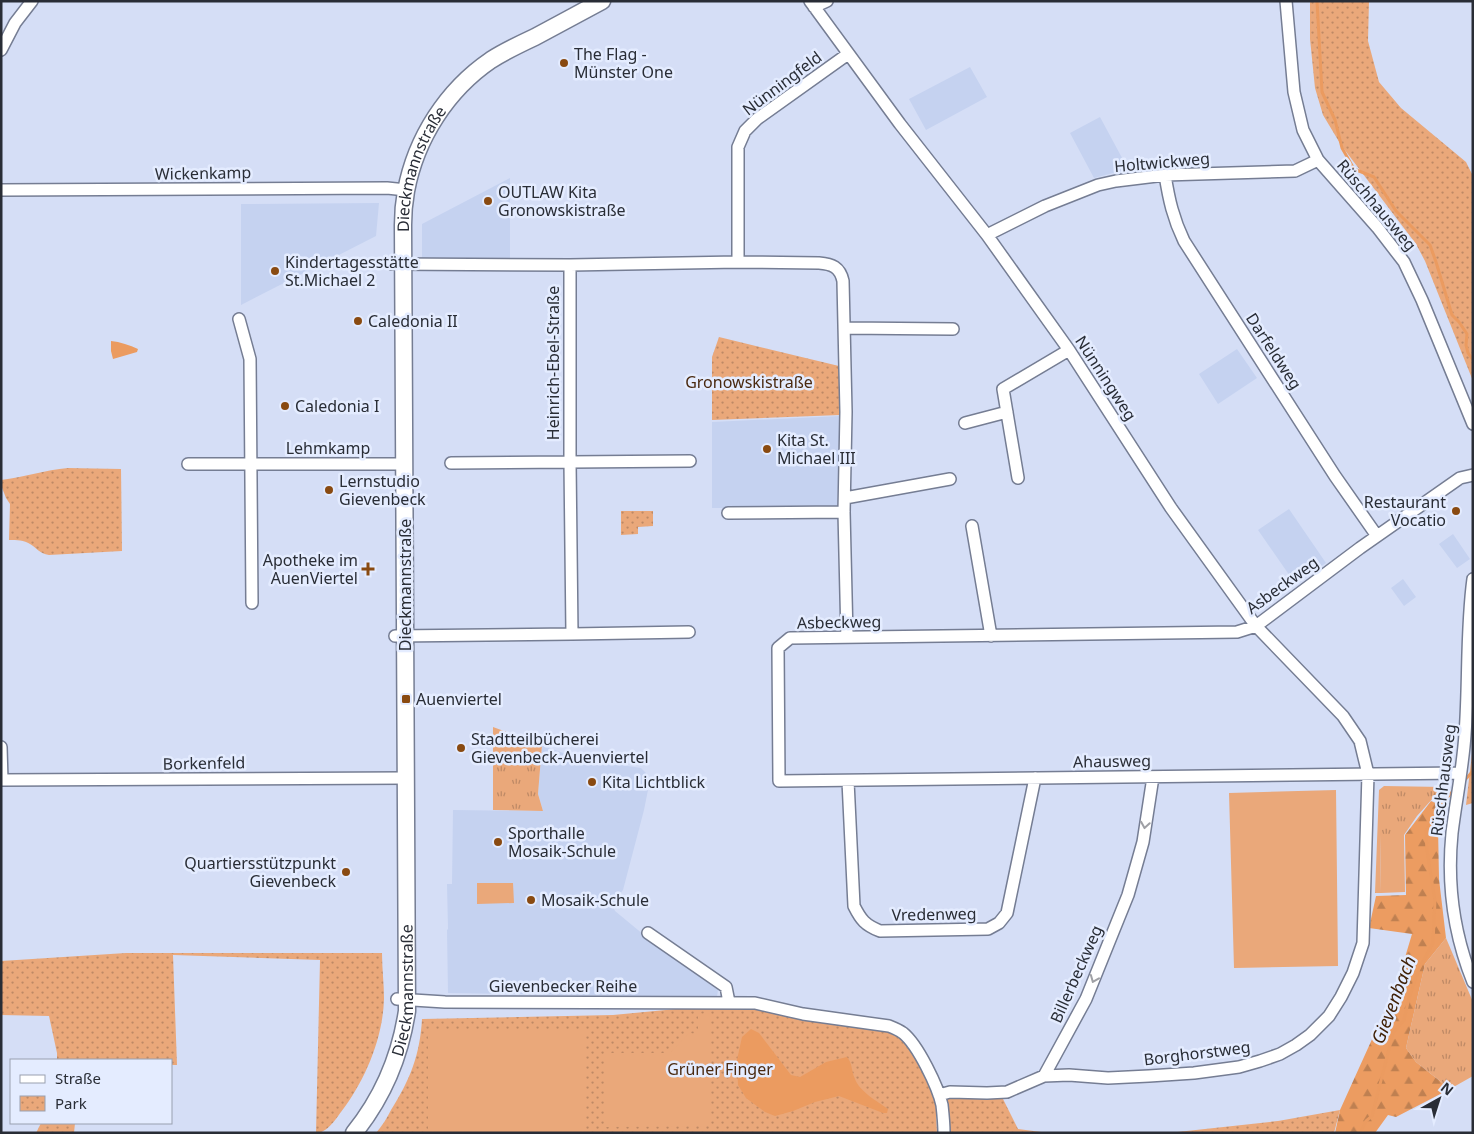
<svg xmlns="http://www.w3.org/2000/svg" width="1474" height="1134" viewBox="0 0 1474 1134" font-family="'Noto Sans',sans-serif">
<style>
.built{fill:#c5d2f0}
.grass{fill:url(#grass-tufts)}
.forest{fill:url(#forest-firs)}
.park{fill:url(#park-dots)}
.pitch{fill:#eaa87a}
.water{fill:#eb9b60}
.lines{fill:none;stroke-linecap:round;stroke-linejoin:round}
.stream{stroke:#eb9b60;stroke-width:3}
.street-casing{stroke:#757d93;stroke-width:14}
.secondary-casing{stroke:#757d93;stroke-width:19}
.street{stroke:#fff;stroke-width:11}
.secondary{stroke:#fff;stroke-width:16}
.oneway{stroke:#9fa0a5}
.poi-dot{fill:#894a11;stroke:#e4ecff;stroke-width:2}
.labels{text-anchor:middle;stroke-width:5;stroke-linejoin:round;paint-order:stroke}
.poi-label{font-size:16px;fill:#292d36;stroke:#e4ecff;text-anchor:start}
.street-label{font-size:16px;fill:#292d36;stroke:#e4ecff}
.park-label{font-size:16px;fill:#4a2a11;stroke:#e4ecff}
.water-label{font-size:18px;font-style:italic;fill:#412208;stroke:#e4ecff}
</style>
<defs>
<pattern id="grass-tufts" width="24" height="20" patternUnits="userSpaceOnUse" patternTransform="scale(1.25)"><rect width="24" height="20" fill="#eaa87a"/><path d="M3 7l-1-3M5 7V3M7 7l1-3M15 17l-1-3M17 17v-4M19 17l1-3" fill="none" stroke="#be8965"/></pattern>
<pattern id="forest-firs" width="22" height="20" patternUnits="userSpaceOnUse" patternTransform="scale(1.25)"><rect width="22" height="20" fill="#ec9c61"/><path d="M5 1l3.5 6h-7zM16 11l3.5 6h-7z" fill="#bf8051"/></pattern>
<pattern id="park-dots" width="8" height="8" patternUnits="userSpaceOnUse" patternTransform="scale(1.25)"><rect width="8" height="8" fill="#eaa87a"/><path d="M2 2h.1M6 6h.1" fill="none" stroke="#be8965" stroke-width="1.8" stroke-linecap="round"/></pattern>
</defs>
<rect width="100%" height="100%" fill="#d5def6"/>
<path class="built" d="M 970,67 L 987,97 L 926,130 L 909,99 Z
M 1100,117 L 1128,169 L 1094,178 L 1070,133 Z
M 510,178 L 510,258 L 422,258 L 422,224 Z
M 379,203 L 376,236 L 241,305 L 241,204 Z
M 1237,349 L 1257,378 L 1218,404 L 1199,374 Z
M 840,416 L 837,508 L 712,508 L 712,422 Z
M 1289,509 L 1326,563 L 1313,572 L 1309,567 L 1292,579 L 1258,530 Z
M 1453,534 L 1470,559 L 1457,568 L 1439,544 Z
M 1403,579 L 1416,597 L 1404,606 L 1391,588 Z
M 542,745 L 571,756 L 594,761 L 641,768 L 646,773 L 649,785 L 644,810 L 623,890 L 612,904 L 615,911 L 661,949 L 718,990 L 717,997 L 448,993 L 447,930 L 448,929 L 447,884 L 452,884 L 453,810 L 543,811 L 538,794 Z"/>
<path class="grass" d="M 493,727 L 542,745 L 538,794 L 543,811 L 493,810 Z
M 1384,786 L 1443,787 L 1417,816 L 1404,835 L 1380,835 L 1381,893 L 1375,893 L 1379,790 Z
M 1446,938 L 1473,1002 L 1473,1076 L 1450,1089 L 1416,1062 L 1406,1048 L 1425,964 Z"/>
<path class="forest" d="M 1431,801 L 1442,806 L 1444,812 L 1438,826 L 1439,879 L 1446,938 L 1425,964 L 1406,1048 L 1416,1062 L 1450,1089 L 1396,1117 L 1388,1115 L 1375,1133 L 1335,1133 L 1340,1110 L 1397,984 L 1412,934 L 1369,928 L 1376,896 L 1406,895 L 1405,835 Z"/>
<path class="park" d="M 1310,1 L 1369,1 L 1368,41 L 1379,82 L 1401,108 L 1466,162 L 1473,176 L 1473,381 L 1425,261 L 1416,244 L 1341,145 L 1323,115 L 1315,88 L 1310,39 Z
M 719,337 L 839,366 L 840,415 L 712,420 L 712,357 Z
M 68,468 L 121,469 L 122,551 L 49,555 C 39,553 38,549 30,544 C 24,540 17,540 9,540 L 10,504 L 6,498 L 1,485 L 1,480 C 24,477 45,470 68,468 Z
M 621,511 L 653,511 L 653,526 L 638,527 L 638,534 L 621,535 Z
M 1473,745 L 1473,803 L 1466,805 Z
M 126,953 L 382,953 C 382,968 384,984 384,999 C 383,1038 365,1081 341,1112 C 335,1120 327,1133 316,1133 L 320,960 L 173,955 L 177,1065 L 171,1065 L 171,1060 L 57,1060 L 57,1053 L 49,1016 L 1,1015 L 1,961 Z
M 729,1004 L 887,1029 L 907,1040 L 935,1091 L 937,1133 L 376,1133 C 382,1126 387,1118 391,1110 C 410,1080 420,1055 422,1019 L 613,1015 Z
M 943,1092 L 1000,1093 L 1018,1129 L 1049,1133 L 945,1133 Z
M 1340,1110 L 1334,1133 L 1168,1133 L 1278,1121 Z
M 41,1123 L 75,1123 L 74,1133 L 36,1133 Z"/>
<path class="pitch" d="M 1336,790 L 1338,966 L 1234,968 L 1229,793 Z
M 1380,835 L 1404,835 L 1405,892 L 1381,893 Z
M 477,883 L 513,883 L 514,903 L 477,904 Z
M 711,1013 L 710,1126 L 604,1127 L 604,1053 L 670,1053 L 689,1033 L 698,1034 L 698,1014 Z
M 428,1029 L 586,1029 L 586,1133 L 428,1133 Z"/>
<path class="water" d="M 111,341 C 120,342 130,345 138,349 L 137,352 L 113,359 L 111,351 Z
M 751,1029 L 759,1033 L 791,1075 L 800,1077 L 826,1062 L 847,1057 C 853,1064 851,1071 855,1079 C 860,1092 877,1101 888,1109 L 887,1113 L 883,1113 L 839,1096 L 815,1102 L 793,1111 L 775,1116 L 765,1112 L 746,1098 L 738,1085 L 737,1060 L 742,1037 Z"/>
<g class="lines">
<path class="stream" d="M 1317,1 L 1322,92 L 1335,120 L 1342,148 L 1354,169 L 1374,177 L 1396,211 L 1430,245 L 1436,262 L 1452,315 L 1459,322 L 1467,334 L 1466,345 L 1468,353 L 1473,360
M 1463,782 L 1473,771
M 1360,1133 L 1366,1121 L 1372,1116 L 1393,1033 L 1404,1020 L 1409,998 L 1419,969 L 1433,943 L 1435,901 L 1427,851 L 1426,832 L 1438,808 L 1453,791"/>
<defs>
<path id="street" d="M 810,1 L 900,124 L 987,235 L 1069,350 L 1171,508 L 1256,626 L 1343,716 L 1360,741 L 1368,774 L 1363,943 L 1353,973 L 1341,997 L 1329,1016 L 1310,1035 L 1296,1045 L 1280,1054 L 1260,1061 L 1239,1067 L 1194,1073 L 1149,1076 L 1108,1078 L 1069,1075 L 1044,1076
M 1286,1 L 1294,92 L 1303,130 L 1318,160 L 1377,227 L 1404,262 L 1422,300 L 1473,424
M 814,7 L 827,1
M 1,50 L 15,23 L 32,1
M 1165,175 C 1169,200 1173,218 1184,241 L 1335,476 L 1377,536
M 1,190 L 387,188 L 406,190
M 987,235 L 1045,206 L 1098,185 L 1116,181 L 1165,175 L 1295,171 L 1318,160
M 738,262 L 738,147 L 745,131 L 757,119 L 848,54
M 392,264 L 570,265 L 738,262 L 819,263 C 832,264 840,267 843,281 L 846,412 L 844,512 L 847,637
M 570,265 L 570,462 L 690,461
M 239,319 L 250,359 L 252,603
M 844,328 L 953,329
M 965,423 L 1007,412
M 188,464 L 404,464
M 1018,478 L 1003,389 L 1069,350
M 845,498 L 950,479
M 728,513 L 844,512
M 972,526 L 991,636
M 1473,579 C 1466,630 1469,683 1465,734 C 1463,767 1456,800 1452,833 C 1447,883 1454,935 1473,982
M 572,634 L 689,632
M 395,636 L 572,634 L 570,462 L 451,463
M 1,747 L 2,780
M 1460,773 L 779,781 L 778,648 L 790,638 L 1237,632 L 1256,626 L 1360,548 L 1460,478 L 1473,475
M 1,780 L 406,778
M 848,781 L 854,906 C 861,920 865,925 880,931 L 988,929 L 999,923 L 1007,913 L 1035,778
M 648,933 L 726,987 L 729,1002
M 397,999 L 445,1002 L 755,1003 L 803,1014 L 889,1026 C 894,1028 899,1030 903,1033 C 918,1045 938,1087 942,1105 C 943,1114 944,1124 944,1133
M 939,1095 L 950,1092 L 987,1093 L 1007,1092 L 1044,1076 L 1086,999 L 1128,895 L 1143,842 L 1153,777"/>
<g id="secondary">
<path id="s1" d="M 354,1133 C 383,1097 400,1057 407,1011 L 403,225 C 403,213 404,202 406,191 C 416,138 447,90 491,60 C 505,51 520,44 535,37 C 557,25 580,13 602,1"/>
</g>
</defs>
<use href="#street" class="street-casing"/>
<use href="#secondary" class="secondary-casing"/>
<use href="#street" class="street"/>
<use href="#secondary" class="secondary"/>
</g>
<defs><path id="oneway-chevron" d="M-2-3.5L2.5 0L-2 3.5" fill="none" stroke-width="1.6" stroke-linecap="round" stroke-linejoin="round" transform="scale(1.25)"/></defs>
<g class="oneway">
<use href="#oneway-chevron" transform="translate(1145 825) rotate(99)"/>
<use href="#oneway-chevron" transform="translate(1094 979) rotate(112)"/>
</g>
<g class="poi-dot">
<circle cx="564" cy="63" r="5"/>
<circle cx="488" cy="201" r="5"/>
<circle cx="275" cy="271" r="5"/>
<circle cx="358" cy="321" r="5"/>
<circle cx="285" cy="406" r="5"/>
<circle cx="767" cy="449" r="5"/>
<circle cx="329" cy="490" r="5"/>
<circle cx="1456" cy="511" r="5"/>
<path d="M365.5 561.5h5v5h5v5h-5v5h-5v-5h-5v-5h5z"/>
<rect x="401" y="694" width="10" height="10" rx="2.5"/>
<circle cx="461" cy="748" r="5"/>
<circle cx="592" cy="782" r="5"/>
<circle cx="498" cy="842" r="5"/>
<circle cx="346" cy="872" r="5"/>
<circle cx="531" cy="900" r="5"/>
</g>
<g class="labels">
<g class="poi-label">
<text x="574" y="60">The Flag -<tspan x="574" dy="18">Münster One</tspan></text>
<text x="498" y="198">OUTLAW Kita<tspan x="498" dy="18">Gronowskistraße</tspan></text>
<text x="285" y="268">Kindertagesstätte<tspan x="285" dy="18">St.Michael 2</tspan></text>
<text x="368" y="327">Caledonia II</text>
<text x="295" y="412">Caledonia I</text>
<text x="777" y="446">Kita St.<tspan x="777" dy="18">Michael III</tspan></text>
<text x="339" y="487">Lernstudio<tspan x="339" dy="18">Gievenbeck</tspan></text>
<text x="1446" y="508" text-anchor="end">Restaurant<tspan x="1446" dy="18">Vocatio</tspan></text>
<text x="358" y="566" text-anchor="end">Apotheke im<tspan x="358" dy="18">AuenViertel</tspan></text>
<text x="416" y="705">Auenviertel</text>
<text x="471" y="745">Stadtteilbücherei<tspan x="471" dy="18">Gievenbeck-Auenviertel</tspan></text>
<text x="602" y="788">Kita Lichtblick</text>
<text x="508" y="839">Sporthalle<tspan x="508" dy="18">Mosaik-Schule</tspan></text>
<text x="336" y="869" text-anchor="end">Quartiersstützpunkt<tspan x="336" dy="18">Gievenbeck</tspan></text>
<text x="541" y="906">Mosaik-Schule</text>
</g>
<g class="street-label">
<text transform="translate(782 83) rotate(-37)" y="6">Nünningfeld</text>
<text transform="translate(1162 162) rotate(-5)" y="6">Holtwickweg</text>
<text dy="6" stroke="none"><textPath href="#s1" startOffset="980">Dieckmannstraße</textPath></text>
<text transform="translate(203 173) rotate(-1)" y="6">Wickenkamp</text>
<text transform="translate(1377 205) rotate(50)" y="6">Rüschhausweg</text>
<text transform="translate(1274 351) rotate(57)" y="6">Darfeldweg</text>
<text transform="translate(553 363) rotate(-90)" y="6">Heinrich-Ebel-Straße</text>
<text transform="translate(1106 378) rotate(57)" y="6">Nünningweg</text>
<text x="328" y="454">Lehmkamp</text>
<text transform="translate(405 585) rotate(-90)" y="6">Dieckmannstraße</text>
<text transform="translate(1282 585) rotate(-36)" y="6">Asbeckweg</text>
<text transform="translate(839 622) rotate(-1)" y="6">Asbeckweg</text>
<text transform="translate(1112 761) rotate(-1)" y="6">Ahausweg</text>
<text transform="translate(204 763) rotate(-1)" y="6">Borkenfeld</text>
<text transform="translate(1443 780) rotate(-83)" y="6">Rüschhausweg</text>
<text transform="translate(934 914) rotate(-1)" y="6">Vredenweg</text>
<text transform="translate(1076 974) rotate(-66)" y="6">Billerbeckweg</text>
<text x="563" y="992">Gievenbecker Reihe</text>
<text dy="6" stroke="none"><textPath href="#s1" startOffset="155">Dieckmannstraße</textPath></text>
<text transform="translate(1197 1053) rotate(-7)" y="6">Borghorstweg</text>
</g>
<g class="park-label">
<text x="749" y="388">Gronowskistraße</text>
<text x="720" y="1075">Grüner Finger</text>
</g>
<g class="water-label">
<text transform="translate(1394 1000) rotate(-69)" y="6">Gievenbach</text>
</g>
</g>
<rect width="1474" height="1134" fill="none" stroke="#292d36" stroke-width="5"/>
<rect x="10" y="1059" width="162" height="65" fill="#e4ecff" stroke="#99a0af"/>
<rect x="20" y="1075" width="25" height="8" fill="#ffffff" stroke="#99a0af"/>
<text x="55" y="1084" font-size="15" fill="#292d36">Straße</text>
<rect x="20" y="1096" width="25" height="15" fill="url(#park-dots)" stroke="#99a0af"/>
<text x="55" y="1109" font-size="15" fill="#292d36">Park</text>
<g transform="translate(1439 1099) rotate(39)" stroke="#e4ecff" stroke-width="4" paint-order="stroke">
<path d="M0-4L9 19L0 12L-9 19Z" fill="#292d36"/>
<text y="-8" font-size="14" font-weight="bold" text-anchor="middle" fill="#292d36">N</text>
</g>
</svg>
